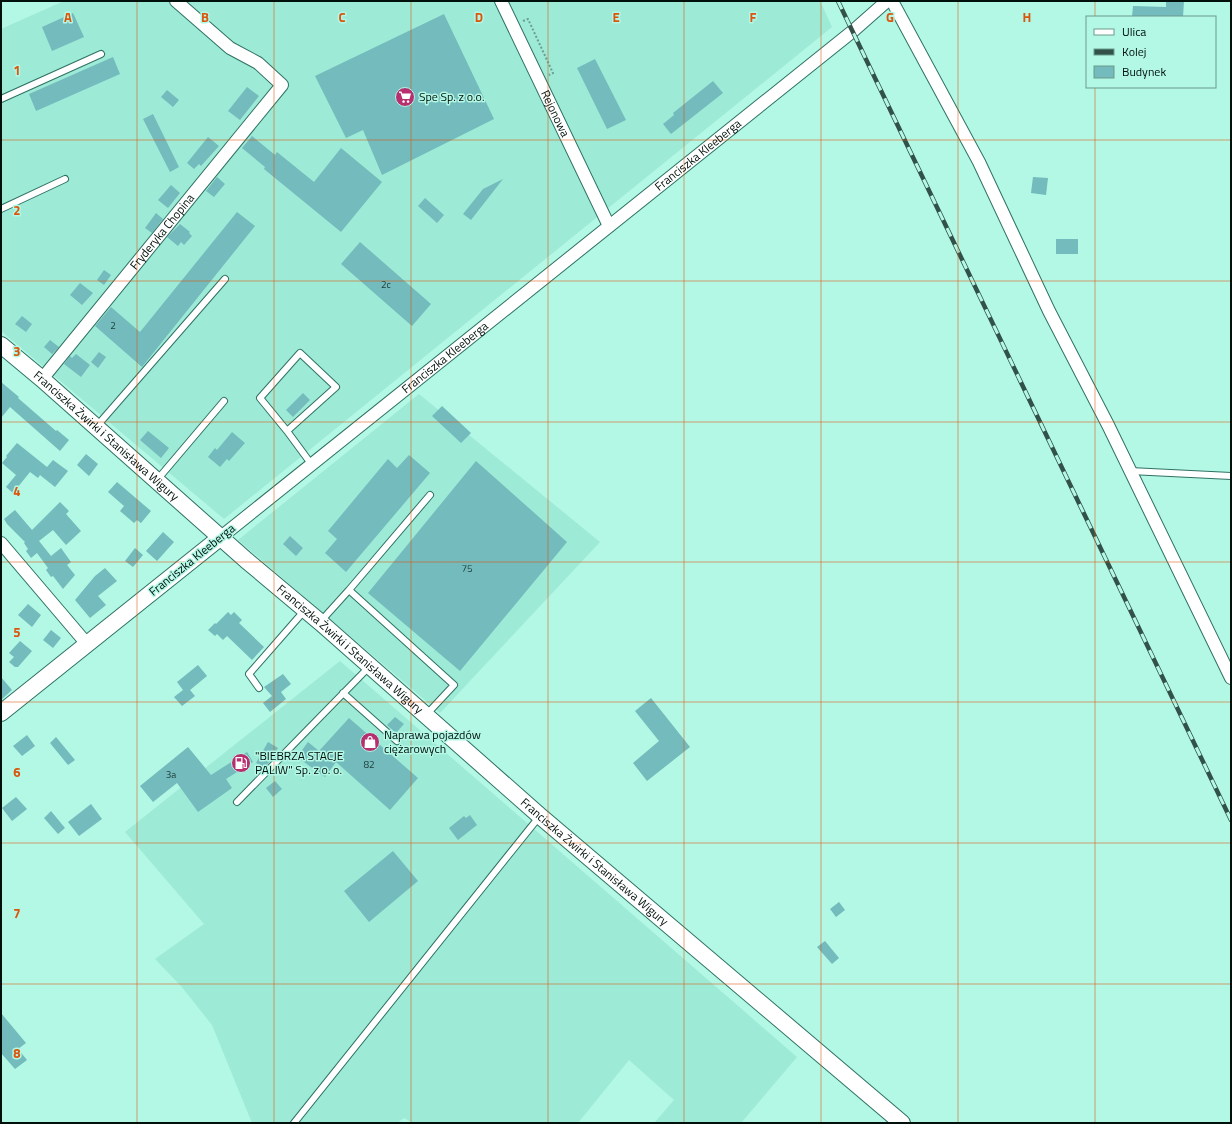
<svg xmlns="http://www.w3.org/2000/svg" width="1232" height="1124" viewBox="0 0 1232 1124" font-family="'Titillium Web',sans-serif">
<style>
.built{fill:#9dead7}
.building{fill:#73bbbc}
.lines{fill:none;stroke-linecap:round;stroke-linejoin:round}
.lane-casing{stroke:#2f7264;stroke-width:8}
.street-casing{stroke:#2f7264;stroke-width:14}
.secondary-casing{stroke:#2f7264;stroke-width:18}
.path{stroke:#6e9e91;stroke-width:2;stroke-dasharray:2 2;stroke-linecap:butt}
.lane{stroke:#fff;stroke-width:6}
.street{stroke:#fff;stroke-width:12}
.secondary{stroke:#fff;stroke-width:16}
.rail-casing{stroke:#325249;stroke-width:4.5}
.rail{stroke:#b3f7e5;stroke-width:3;stroke-dasharray:9;stroke-linecap:butt}
.grid{fill:none;stroke:#dc550c;stroke-width:1;stroke-opacity:0.55}
.labels{text-anchor:middle;stroke-width:3;stroke-linejoin:round;paint-order:stroke}
.number-label{font-size:10px;fill:#1d3c38}
.poi-label{font-size:12px;fill:#00110c;stroke:#b3f7e5;text-anchor:start}
.street-label{font-size:12px;fill:#00110c;stroke:#b3f7e5}
.grid-label{font-size:13px;text-anchor:middle;font-weight:bold;fill:#dc550c;stroke:#b3f7e5;stroke-width:3;stroke-linejoin:round;paint-order:stroke}
</style>
<rect width="100%" height="100%" fill="#b3f7e5"/>
<path class="built" d="M 64,1 L 820,1 L 832,27 L 224,519 L 1,331 L 1,29 Z
M 419,394 L 600,542 L 440,713 L 238,540 Z
M 340,661 L 797,1057 L 741,1123 L 656,1123 L 655,1122 L 674,1100 L 629,1060 L 578,1123 L 413,1123 L 404,1118 L 397,1123 L 252,1123 L 212,1025 L 181,986 L 155,959 L 204,924 L 125,832 Z"/>
<path class="building" d="M 1166,1 L 1184,1 L 1183,17 L 1132,17 L 1133,6 L 1166,7 Z
M 73,13 L 84,37 L 52,51 L 42,27 Z
M 444,14 L 494,119 L 382,175 L 363,130 L 346,138 L 315,76 Z
M 113,57 L 120,74 L 36,111 L 29,94 Z
M 595,59 L 626,120 L 607,129 L 577,68 Z
M 713,81 L 723,93 L 671,134 L 663,124 L 674,115 L 673,113 Z
M 247,87 L 259,96 L 240,120 L 228,111 Z
M 167,90 L 179,100 L 173,107 L 161,97 Z
M 153,114 L 179,167 L 170,172 L 143,119 Z
M 252,136 L 275,155 L 277,152 L 314,182 L 341,148 L 382,182 L 341,232 L 264,169 L 265,167 L 242,148 Z
M 208,137 L 219,146 L 201,166 L 199,164 L 194,169 L 187,163 Z
M 217,177 L 225,184 L 214,197 L 206,191 Z
M 1033,177 L 1048,178 L 1046,195 L 1031,193 Z
M 503,179 L 471,220 L 463,214 L 483,189 Z
M 171,185 L 180,193 L 168,208 L 158,200 Z
M 425,198 L 444,215 L 437,223 L 418,206 Z
M 237,212 L 255,226 L 142,367 L 95,326 L 111,307 L 140,332 Z
M 156,213 L 163,219 L 152,233 L 145,228 Z
M 180,224 L 190,232 L 189,233 L 192,236 L 184,245 L 181,242 L 178,246 L 167,237 Z
M 1056,239 L 1078,239 L 1078,254 L 1056,254 Z
M 360,242 L 431,304 L 412,326 L 341,264 Z
M 104,270 L 111,275 L 104,285 L 97,280 Z
M 80,283 L 93,293 L 82,305 L 70,295 Z
M 22,316 L 32,324 L 26,332 L 15,324 Z
M 50,340 L 59,347 L 52,354 L 44,347 Z
M 99,352 L 106,357 L 98,368 L 91,362 Z
M 76,354 L 90,365 L 81,377 L 64,364 L 70,356 L 72,358 Z
M 1,382 L 19,397 L 18,398 L 56,431 L 57,430 L 69,440 L 60,451 L 10,407 L 1,418 Z
M 303,393 L 310,400 L 293,417 L 286,410 Z
M 442,406 L 471,433 L 461,443 L 432,416 Z
M 148,431 L 169,448 L 161,458 L 140,440 Z
M 232,432 L 245,443 L 229,461 L 227,459 L 220,467 L 208,457 L 215,448 L 217,450 Z
M 17,443 L 47,467 L 53,460 L 68,471 L 55,487 L 40,475 L 38,478 L 30,472 L 13,493 L 6,487 L 16,475 L 2,463 L 7,457 L 6,456 Z
M 86,454 L 98,464 L 89,476 L 77,465 Z
M 409,455 L 430,473 L 346,572 L 325,553 L 337,539 L 328,531 L 388,459 L 397,468 Z
M 476,461 L 567,542 L 460,671 L 368,593 Z
M 117,482 L 151,511 L 141,523 L 137,520 L 134,523 L 120,511 L 124,506 L 108,492 Z
M 60,502 L 69,511 L 66,514 L 81,531 L 66,545 L 53,530 L 39,541 L 51,556 L 61,548 L 71,562 L 67,565 L 75,575 L 63,589 L 53,576 L 51,577 L 46,570 L 48,568 L 37,553 L 31,558 L 26,551 L 28,549 L 24,543 L 25,542 L 7,524 L 4,519 L 15,510 L 32,530 Z
M 163,532 L 174,542 L 157,561 L 146,551 Z
M 290,536 L 303,548 L 296,556 L 283,544 Z
M 135,548 L 143,555 L 133,567 L 125,561 Z
M 105,568 L 117,581 L 98,596 L 106,605 L 90,618 L 75,600 L 95,576 Z
M 28,604 L 41,615 L 32,627 L 18,615 Z
M 228,612 L 231,615 L 234,612 L 242,620 L 239,623 L 264,647 L 252,660 L 227,636 L 223,640 L 217,634 L 215,636 L 208,630 L 215,623 L 216,624 Z
M 51,630 L 61,638 L 53,648 L 43,640 Z
M 20,641 L 32,651 L 18,667 L 15,667 L 9,662 L 14,657 L 9,653 Z
M 198,665 L 207,676 L 190,690 L 195,696 L 182,706 L 174,697 L 183,690 L 177,682 Z
M 283,674 L 291,684 L 281,692 L 286,699 L 270,712 L 263,703 L 272,696 L 264,687 Z
M 1,677 L 12,690 L 1,700 Z
M 651,698 L 690,747 L 647,781 L 633,763 L 659,741 L 635,711 Z
M 395,717 L 404,724 L 396,733 L 387,725 Z
M 349,718 L 418,778 L 390,810 L 336,762 L 325,777 L 297,757 L 308,742 L 319,751 Z
M 27,735 L 35,746 L 22,756 L 13,746 Z
M 56,737 L 75,760 L 68,765 L 50,743 Z
M 268,742 L 278,748 L 271,760 L 265,767 L 256,763 Z
M 188,747 L 211,775 L 247,752 L 253,762 L 226,779 L 232,788 L 198,812 L 177,783 L 153,802 L 140,786 Z
M 275,781 L 282,789 L 273,797 L 266,788 Z
M 16,797 L 27,809 L 12,821 L 2,808 Z
M 91,804 L 102,819 L 79,836 L 68,822 Z
M 51,811 L 65,828 L 58,834 L 44,818 Z
M 470,815 L 477,825 L 458,840 L 449,828 L 464,816 L 466,818 Z
M 393,851 L 418,881 L 369,922 L 344,891 Z
M 839,902 L 845,910 L 836,917 L 830,909 Z
M 825,941 L 839,958 L 832,964 L 817,947 Z
M 1,1013 L 26,1043 L 18,1049 L 27,1060 L 15,1069 L 1,1053 Z"/>
<g class="lines">
<defs>
<path id="lane" d="M 1,99 L 101,54
M 1,209 L 65,179
M 96,427 L 225,279
M 287,431 L 260,398 L 300,353 L 336,387 L 287,431 L 312,465
M 1130,471 L 1231,476
M 157,480 L 224,401
M 349,590 L 430,495
M 321,621 L 349,590 L 454,685 L 426,715
M 259,688 L 249,674 L 305,610
M 343,693 L 397,741
M 237,802 L 370,666
M 294,1123 L 539,817"/>
<g id="street">
<path id="s1" d="M 501,1 L 609,226"/>
<path d="M 892,1 L 979,162 L 1049,311 L 1108,425 L 1231,678"/>
<path id="s2" d="M 42,379 L 282,85 L 258,63 L 230,48 L 176,1"/>
<path id="s3" d="M 221,537 L 853,31 L 887,1"/>
<path d="M 1,543 L 87,644"/>
</g>
<g id="secondary">
<path id="s4" d="M 1,345 L 42,379 L 246,560 L 320,622 L 540,816 L 902,1123"/>
<path d="M 1,713 L 221,537"/>
</g>
</defs>
<use href="#lane" class="lane-casing"/>
<use href="#street" class="street-casing"/>
<use href="#secondary" class="secondary-casing"/>
<path class="path" d="M 523,21 L 528,19 L 553,73 L 549,75"/>
<use href="#lane" class="lane"/>
<use href="#street" class="street"/>
<use href="#secondary" class="secondary"/>
<defs>
<path id="rail" d="M 838,1 L 1231,820"/>
</defs>
<use href="#rail" class="rail-casing"/>
<use href="#rail" class="rail"/>
</g>
<path class="grid" d="M 137,1 L 137,1123M 274,1 L 274,1123M 411,1 L 411,1123M 548,1 L 548,1123M 684,1 L 684,1123M 821,1 L 821,1123M 958,1 L 958,1123M 1095,1 L 1095,17M 1095,87 L 1095,1123M 1,140 L 1231,140M 1,281 L 1231,281M 1,422 L 1231,422M 1,562 L 1231,562M 1,702 L 1231,702M 1,843 L 1231,843M 1,984 L 1231,984"/>
<defs>
<symbol id="supermarket-disc" viewBox="-11 -11 22 22"><circle r="9.5" fill="#b72f6e" stroke="#b3f7e5"/><path d="M-6-5.5h2.5l.6 2H6L4.5 2H-2.5L-4.4-4H-6ZM-1.5 3.2a1.3 1.3 0 1 0 .1 0ZM3 3.2a1.3 1.3 0 1 0 .1 0Z" fill="#fff"/></symbol>
<symbol id="shop-disc" viewBox="-11 -11 22 22"><circle r="9.5" fill="#b72f6e" stroke="#b3f7e5"/><path d="M-5-2.5h2.3a2.7 3.5 0 0 1 5.4 0H5L5.5 6h-11ZM-1.5-2.5h3a1.5 2.3 0 0 0-3 0Z" fill="#fff"/></symbol>
<symbol id="fuel-disc" viewBox="-11 -11 22 22"><circle r="9.5" fill="#b72f6e" stroke="#b3f7e5"/><path d="M-5.5-6h7V0h2V4h1.3V-2.5L3-4.5l.8-.8L6-3V5H2.5V1h-1V6h-7ZM-4.2-4.7v3.2H.2V-4.7Z" fill="#fff"/></symbol>
</defs>
<g fill-rule="evenodd">
<use href="#supermarket-disc" x="394" y="86" width="22" height="22"/>
<use href="#shop-disc" x="359" y="731" width="22" height="22"/>
<use href="#fuel-disc" x="230" y="752" width="22" height="22"/>
</g>
<g class="labels">
<g class="number-label">
<text x="386" y="288">2c</text>
<text x="113" y="329">2</text>
<text x="467" y="572">75</text>
<text x="369" y="768">82</text>
<text x="171" y="778">3a</text>
</g>
<g class="poi-label">
<text x="419" y="101">Spe Sp. z o.o.</text>
<text x="384" y="739">Naprawa pojazdów<tspan x="384" dy="14">ciężarowych</tspan></text>
<text x="255" y="760">"BIEBRZA STACJE<tspan x="255" dy="14">PALIW" Sp. z o. o.</tspan></text>
</g>
<g class="street-label">
<text dy="4" stroke="none"><textPath href="#s1" startOffset="125">Rejonowa</textPath></text>
<text dy="4" stroke="none"><textPath href="#s3" startOffset="611">Franciszka Kleeberga</textPath></text>
<text dy="4" stroke="none"><textPath href="#s2" startOffset="190">Fryderyka Chopina</textPath></text>
<text dy="4" stroke="none"><textPath href="#s3" startOffset="287">Franciszka Kleeberga</textPath></text>
<text dy="4" stroke="none"><textPath href="#s4" startOffset="139">Franciszka Żwirki i Stanisława Wigury</textPath></text>
<text transform="translate(192 560) rotate(-39)" y="4">Franciszka Kleeberga</text>
<text dy="4" stroke="none"><textPath href="#s4" startOffset="463">Franciszka Żwirki i Stanisława Wigury</textPath></text>
<text dy="4" stroke="none"><textPath href="#s4" startOffset="787">Franciszka Żwirki i Stanisława Wigury</textPath></text>
</g>
</g>
<g class="grid-label">
<text x="68" y="22">A</text>
<text x="205" y="22">B</text>
<text x="342" y="22">C</text>
<text x="479" y="22">D</text>
<text x="616" y="22">E</text>
<text x="753" y="22">F</text>
<text x="890" y="22">G</text>
<text x="1027" y="22">H</text>
<text x="17" y="75">1</text>
<text x="17" y="215">2</text>
<text x="17" y="356">3</text>
<text x="17" y="496">4</text>
<text x="17" y="637">5</text>
<text x="17" y="777">6</text>
<text x="17" y="918">7</text>
<text x="17" y="1058">8</text>
</g>
<rect width="1232" height="1124" fill="none" stroke="#00110c" stroke-width="4"/>
<rect x="1086" y="16" width="130" height="72" fill="#b3f7e5" stroke="#6b9b8e"/>
<rect x="1094" y="29" width="20" height="6" fill="#ffffff" stroke="#6b9b8e"/>
<text x="1122" y="36" font-size="12" fill="#00110c">Ulica</text>
<rect x="1094" y="49" width="20" height="6" fill="#325249" stroke="#6b9b8e"/>
<text x="1122" y="56" font-size="12" fill="#00110c">Kolej</text>
<rect x="1094" y="66" width="20" height="12" fill="#73bbbc" stroke="#6b9b8e"/>
<text x="1122" y="76" font-size="12" fill="#00110c">Budynek</text>
</svg>
